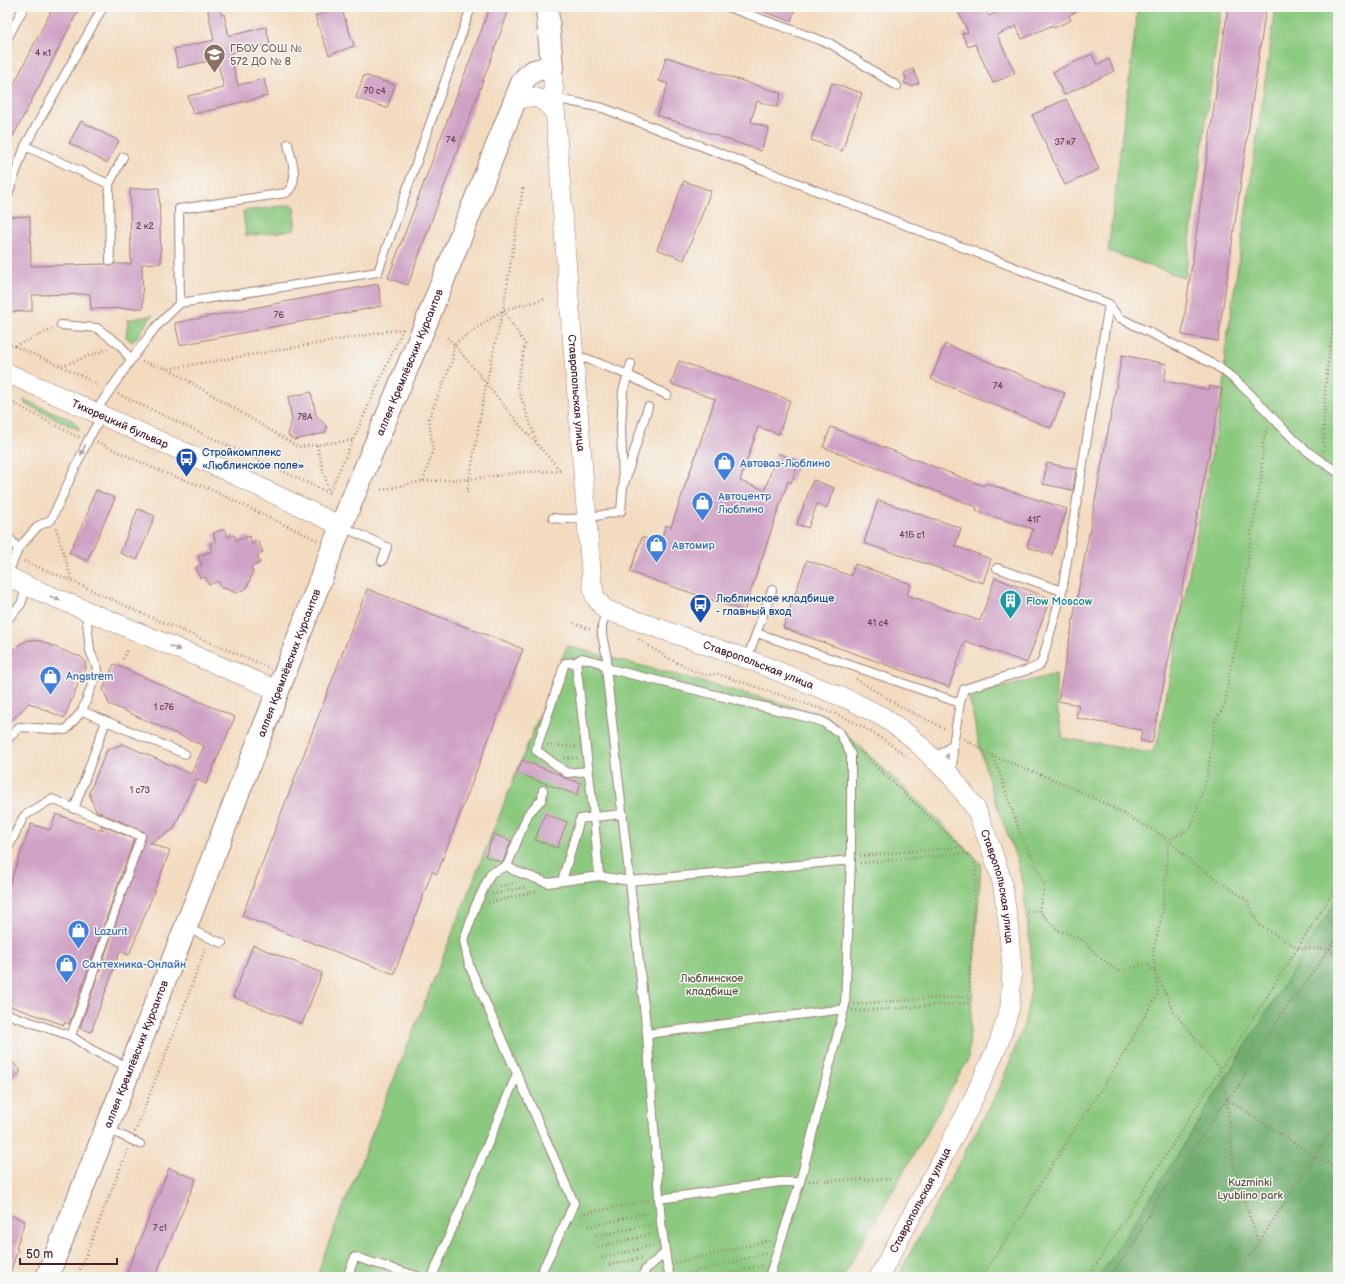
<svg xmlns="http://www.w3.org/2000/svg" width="1345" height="1284" viewBox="0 0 1345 1284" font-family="'Balsamiq Sans',sans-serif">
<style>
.green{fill:#8bc97f;stroke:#6a7455}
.forest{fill:#70ad6e;stroke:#5d664c}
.building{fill:#cfa1c5}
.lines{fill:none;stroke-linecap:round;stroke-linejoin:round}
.service-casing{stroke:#9e7d76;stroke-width:10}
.tertiary-casing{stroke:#9e7d76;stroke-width:20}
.secondary-casing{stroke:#9e7d76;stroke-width:24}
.path{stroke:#9e7d76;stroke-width:2.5;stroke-dasharray:1 3;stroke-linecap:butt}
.service{stroke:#fff;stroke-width:8}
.tertiary{stroke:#fff;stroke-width:19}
.secondary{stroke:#fff;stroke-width:22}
.oneway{fill:#ae9aa0}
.labels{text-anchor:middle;stroke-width:3;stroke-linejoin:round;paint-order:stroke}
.number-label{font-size:9px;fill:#6b4052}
.education-label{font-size:11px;fill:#785e54;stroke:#f6f6f2;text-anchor:start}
.street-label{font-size:11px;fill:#4a1f2b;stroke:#f6f6f2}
.transit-label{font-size:11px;fill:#164399;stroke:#f6f6f2;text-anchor:start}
.shop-label{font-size:11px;fill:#366cbe;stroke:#f6f6f2;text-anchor:start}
.culture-label{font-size:11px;fill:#0d838f;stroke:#f6f6f2;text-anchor:start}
.park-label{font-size:11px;fill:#5e5244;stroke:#f6f6f2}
</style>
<rect width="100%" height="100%" fill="#f6f6f2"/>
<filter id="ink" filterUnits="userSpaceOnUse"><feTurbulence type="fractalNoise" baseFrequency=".025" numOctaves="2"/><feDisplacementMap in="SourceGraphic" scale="8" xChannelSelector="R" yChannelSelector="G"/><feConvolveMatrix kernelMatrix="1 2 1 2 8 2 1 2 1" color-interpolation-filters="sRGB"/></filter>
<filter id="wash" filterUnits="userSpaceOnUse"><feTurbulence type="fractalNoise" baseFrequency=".012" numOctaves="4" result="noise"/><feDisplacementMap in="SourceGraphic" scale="16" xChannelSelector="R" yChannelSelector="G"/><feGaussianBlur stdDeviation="0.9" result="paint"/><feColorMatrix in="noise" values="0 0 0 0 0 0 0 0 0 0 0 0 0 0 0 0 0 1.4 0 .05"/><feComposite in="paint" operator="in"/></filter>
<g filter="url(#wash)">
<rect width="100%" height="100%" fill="#f3dbc0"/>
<path class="green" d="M 1138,7 L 1221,7 L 1185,278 L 1108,251 Z
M 1276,7 L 1338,7 L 1338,1277 L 897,1277 L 999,1089 L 1024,1025 L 1031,989 L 1031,949 L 1022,883 L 1017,860 L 993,795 L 980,749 L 969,696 L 1056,674 L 1056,701 L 1063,738 L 1152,753 L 1158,739 L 1224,388 L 1225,353 Z
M 291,205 L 294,207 L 295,225 L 294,230 L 246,236 L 243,211 Z
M 153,315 L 135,339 L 132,342 L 126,337 L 128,320 Z
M 24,400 L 72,420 L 79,428 L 79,430 L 25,404 Z
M 567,646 L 826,715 L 914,797 L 981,863 L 968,1060 L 843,1277 L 317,1277 L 323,1257 Z"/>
<path class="forest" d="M 1338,897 L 1338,1277 L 1099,1277 L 1194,1129 Z"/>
<g id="blocks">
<path class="building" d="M 53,7 L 80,7 L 7,148 L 7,98 Z
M 207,7 L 220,7 L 221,15 L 224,14 L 229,36 L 266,27 L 270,44 L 230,53 L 238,85 L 264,79 L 268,96 L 216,108 L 216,109 L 193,114 L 188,96 L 224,88 L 217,59 L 178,68 L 174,49 L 214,40 Z
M 341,7 L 354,46 L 329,55 L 315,16 Z
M 490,7 L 510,7 L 408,285 L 388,278 Z
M 755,7 L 786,7 L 795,10 L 791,21 L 755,9 Z
M 956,7 L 984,7 L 989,16 L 1008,7 L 1087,7 L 1069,15 L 1071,20 L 1054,28 L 1053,25 L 1022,39 L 1016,26 L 997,35 L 1015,73 L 993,83 L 975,44 L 968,47 L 962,34 L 968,32 Z
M 1228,7 L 1266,7 L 1218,341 L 1182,335 Z
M 1092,54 L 1097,65 L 1109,59 L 1114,71 L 1064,95 L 1053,72 Z
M 666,57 L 781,93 L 777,107 L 757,101 L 751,122 L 769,128 L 761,151 L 657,115 L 668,84 L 659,81 Z
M 913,69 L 919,83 L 911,86 L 904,83 L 906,78 L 904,73 Z
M 364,75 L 395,85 L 387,108 L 356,98 Z
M 832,83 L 862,93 L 842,151 L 811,140 Z
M 1066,99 L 1099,169 L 1065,185 L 1032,115 Z
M 81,121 L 119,141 L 107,163 L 69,143 Z
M 684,181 L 711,191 L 684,260 L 657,249 Z
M 159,188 L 161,263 L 142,264 L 143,308 L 91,309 L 90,294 L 32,295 L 32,311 L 7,312 L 7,217 L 30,216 L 31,266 L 106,264 L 110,266 L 114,264 L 131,264 L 130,189 Z
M 378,284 L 382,306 L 180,345 L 175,323 Z
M 945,344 L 1065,393 L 1051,428 L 931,379 Z
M 1122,355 L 1167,364 L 1164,381 L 1209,390 L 1210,386 L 1222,389 L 1152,743 L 1140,741 L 1142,730 L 1076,718 L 1079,705 L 1058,701 Z
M 679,361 L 790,400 L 779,434 L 758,427 L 740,481 L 765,490 L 777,453 L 799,461 L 791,483 L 788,481 L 744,611 L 630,572 L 642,537 L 660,543 L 666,525 L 671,527 L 715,399 L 671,384 Z
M 311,392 L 316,415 L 327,427 L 325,433 L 294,440 L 288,435 L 292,420 L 288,397 Z
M 831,427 L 984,486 L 985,483 L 1067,509 L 1052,555 L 1027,547 L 1033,529 L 976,511 L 977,507 L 823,447 Z
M 1047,463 L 1076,469 L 1073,490 L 1043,484 Z
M 813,480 L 834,488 L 827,508 L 817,504 L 808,528 L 797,524 Z
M 96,490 L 115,498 L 87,561 L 69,553 L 90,508 L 88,508 Z
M 878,500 L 961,528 L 955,546 L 991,559 L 983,583 L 864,543 Z
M 138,509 L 155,516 L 137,560 L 120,553 Z
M 225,529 L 228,537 L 234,535 L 236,541 L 249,536 L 252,544 L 258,541 L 263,552 L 257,555 L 260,563 L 251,567 L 253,572 L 247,588 L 236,593 L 224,588 L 222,589 L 218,581 L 209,585 L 205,577 L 200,578 L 196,567 L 202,565 L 198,556 L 212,551 L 210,544 L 216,542 L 213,533 Z
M 807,560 L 851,576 L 855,564 L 911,584 L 907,595 L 980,621 L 995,578 L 1050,598 L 1027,663 L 965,641 L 949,687 L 783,628 Z
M 367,589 L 523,649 L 437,874 L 432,872 L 394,974 L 242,916 Z
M 28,640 L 41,641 L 74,655 L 80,656 L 85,661 L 86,669 L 82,675 L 64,718 L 29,703 L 7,725 L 7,655 L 17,646 Z
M 114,664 L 235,717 L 206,784 L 196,779 L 173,830 L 150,843 L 170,851 L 129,955 L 120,951 L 91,1032 L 80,1028 L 146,835 L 143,831 L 96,811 L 89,793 L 107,750 L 123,744 L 191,774 L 204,746 L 109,704 L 103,689 Z
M 522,760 L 560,775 L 564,778 L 581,783 L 577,795 L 517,773 Z
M 56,814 L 103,831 L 101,825 L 134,839 L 69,1024 L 65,1022 L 64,1025 L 7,1005 L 7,892 L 31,824 L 50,830 Z
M 545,814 L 567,822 L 557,848 L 535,840 Z
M 494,834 L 511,841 L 503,862 L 501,862 L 485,856 Z
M 253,945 L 322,973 L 302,1024 L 233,997 Z
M 7,1057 L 21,1071 L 7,1085 Z
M 169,1168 L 196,1179 L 155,1277 L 125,1277 Z
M 7,1214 L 25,1221 L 16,1248 L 18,1249 L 9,1276 L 7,1276 Z"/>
</g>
</g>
<g filter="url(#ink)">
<use href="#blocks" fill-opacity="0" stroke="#9e7d76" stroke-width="1"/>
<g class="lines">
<defs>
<path id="service" d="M 728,7 L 831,44 L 897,86
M 7,39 L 24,7
M 554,98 L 603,108 L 1109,304 L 1118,317 L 1215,365 C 1248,386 1271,419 1300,445 C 1311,455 1325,464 1338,472
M 25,146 L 109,184 L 110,261
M 109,184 L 123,157
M 7,197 L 25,146 L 103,7
M 180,303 L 179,209 L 286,193 C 301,182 291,159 288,144
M 61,325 L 97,328 L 120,345 L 131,360
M 574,361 L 585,358 L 628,375 L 667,395
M 95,412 L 131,360 L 154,329 L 180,303 L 378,272 L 471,7
M 623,481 L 621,428 L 623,391 L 631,364
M 553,518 C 576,521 598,516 621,511 L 623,487 L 648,407
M 341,526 L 387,547 L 382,561
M 7,535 L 18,549
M 997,568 L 1062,591 L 1109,304
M 7,576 L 18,549 L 38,526 L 51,520 L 89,438 L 102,416
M 606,610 L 602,626 L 602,635 L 607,658 L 606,668 L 647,1034 L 661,1222 L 667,1265 L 670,1277
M 86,611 L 90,651 L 98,670 L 82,711 L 185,754
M 7,620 L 21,604 L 27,586
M 757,633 L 960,703 L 953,745 L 952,775
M 747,659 L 772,590
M 960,703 L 964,689 L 1028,670 L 1040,665 L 1043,658 L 1062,591
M 7,740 L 19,727 L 66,730 L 82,711
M 935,758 L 953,745
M 589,771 L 567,773 L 536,750 L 565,663 L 576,662 L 582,658 L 601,663 L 606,668 L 821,721 L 840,733 L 851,755 L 851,860 L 845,1005 L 800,1182 L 780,1182 L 659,1199
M 74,809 L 106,721
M 7,850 L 24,816 L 52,799 L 141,836 L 71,1036 L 92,1050 L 130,1068
M 507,866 L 528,814 L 542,799 L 543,790
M 599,876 L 594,817 L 623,814
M 562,881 L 580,819 L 594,817 L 576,662
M 186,928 L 222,943
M 7,1014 L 71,1036
M 647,1034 L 844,1009
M 108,1129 L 140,1144
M 347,1277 L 355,1257 L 420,1277
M 432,1277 L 517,1074
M 539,1277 L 568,1217 L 574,1203 L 469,965 L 464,940 L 475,907 L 491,873 L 507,866 L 515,871 L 548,883 L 599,876 L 630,881 L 851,860
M 642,1277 L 646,1269 L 665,1253
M 769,1277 L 800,1182"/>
<g id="tertiary">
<path id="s1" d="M 552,68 L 569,298 L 592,583 L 595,597 L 602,606 L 606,610 L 620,615 L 747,659 L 852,701 L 883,717 L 910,736 L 952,777 L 976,809 L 990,845 L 1002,881 L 1008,922 L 1012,968 L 1010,1007 L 999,1043 L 969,1108 L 879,1277"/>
<path d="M 514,103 C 531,91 545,98 555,114"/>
<path id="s2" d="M 7,373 L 222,469 L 341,526"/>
<path d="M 7,576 L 27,586 L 263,684 L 278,691"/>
</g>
<g id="secondary">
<path id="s3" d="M 47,1277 L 130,1069 L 268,717 L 341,526 L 426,323 L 522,83 C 531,69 538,69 552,68 L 547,7"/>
</g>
</defs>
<use href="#service" class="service-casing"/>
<use href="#tertiary" class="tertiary-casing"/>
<use href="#secondary" class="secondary-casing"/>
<path class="path" d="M 7,14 L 11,7
M 523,188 L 503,310 L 525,344 L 517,385 L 537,443
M 7,343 L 61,366 L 101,386
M 15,346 L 53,329
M 142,362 L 168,369 L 402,329
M 62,366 L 110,348
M 169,369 L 298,447 L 353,440
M 118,394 L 329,493 L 403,329
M 7,400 L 76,436 L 79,437
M 97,442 L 162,472 L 207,488 L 317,540
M 317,445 L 329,493
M 1324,451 C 1323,427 1324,404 1326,380 C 1329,349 1335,319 1338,288
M 423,481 L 433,451 L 429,418 L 452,362 L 454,344 L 503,310
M 381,490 L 423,481 L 471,479 L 523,472 L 561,471 L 519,424 L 454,344 L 445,336
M 467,493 L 486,384 L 503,310 L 545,299
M 56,528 L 72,581
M 24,561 L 72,581 L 141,613 L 270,668
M 574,623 L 592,630
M 639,639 C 651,649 691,672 706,675 C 709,675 714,674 718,674 L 836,714 L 861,726 L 889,743 L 907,757
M 123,659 L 127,650
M 856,679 L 903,708 L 946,729
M 964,739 L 994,756 L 1057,781 L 1104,803 L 1157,832 L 1168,840 L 1194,864 L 1247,900 L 1259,925 L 1298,948 L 1330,949 L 1338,959
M 547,745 L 576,747
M 994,757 L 1019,830 L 1045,885 L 1039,911 L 1058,930 L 1083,940 L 1099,957 L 1119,972 L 1148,963 L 1159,979 L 1174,1012 L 1220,1069 L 1227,1099 L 1314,1156 L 1338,1169
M 564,758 L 577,758
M 860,856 L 960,847
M 860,863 L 967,853
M 496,887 L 516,883
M 492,894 L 526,887
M 488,903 L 538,891
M 1027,912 L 1039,911
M 854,1004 L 968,996
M 852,1010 L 858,1011 L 968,1003 L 976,867 L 973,859 L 967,853 L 860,751
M 1227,1099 L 1234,1168 L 1258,1242
M 135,1132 L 179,1020 L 206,946
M 809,1181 L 892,1179
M 581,1214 L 650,1200
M 588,1227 L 650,1212
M 596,1236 L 652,1224
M 598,1247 L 652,1234
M 602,1258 L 654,1245
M 675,1263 L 772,1240
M 609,1265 L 642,1258
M 618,1275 L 634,1272
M 679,1276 L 767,1253
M 77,1277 L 128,1149
M 718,1277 L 762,1265
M 981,1277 L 1021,1217 L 1048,1171 L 1117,1065 L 1158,993 L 1153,952 L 1162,915 L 1167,868 L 1168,840 L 1191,828 L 1207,776 L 1215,722 L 1225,704 L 1230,670 L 1238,637 L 1252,530 L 1261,481 L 1263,442 L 1268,426
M 1088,1277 L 1338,885
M 1109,1277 L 1134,1244 L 1155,1202 L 1186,1160 L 1227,1099 L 1234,1092 L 1261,1050 L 1285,1008 L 1309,978 L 1338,936
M 1236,1277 L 1338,1121
M 1337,1277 L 1335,1222 L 1338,1188"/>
<use href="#service" class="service"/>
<use href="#tertiary" class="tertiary"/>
<use href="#secondary" class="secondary"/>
</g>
<defs><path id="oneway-solid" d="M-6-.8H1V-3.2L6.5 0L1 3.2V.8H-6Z"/></defs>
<g class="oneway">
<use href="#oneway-solid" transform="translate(83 450) rotate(114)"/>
<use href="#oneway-solid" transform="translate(55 598) rotate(23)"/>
<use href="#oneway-solid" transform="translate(175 648) rotate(22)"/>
</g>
</g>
<defs>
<symbol id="school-pin" viewBox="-11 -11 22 30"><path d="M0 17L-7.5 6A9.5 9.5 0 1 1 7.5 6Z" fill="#8d6e63" stroke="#f6f6f2"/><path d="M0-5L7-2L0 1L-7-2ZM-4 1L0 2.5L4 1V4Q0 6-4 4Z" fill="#fff"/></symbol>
<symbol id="bus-pin" viewBox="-11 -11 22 30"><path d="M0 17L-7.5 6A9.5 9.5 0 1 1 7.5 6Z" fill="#1a4fb4" stroke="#f6f6f2"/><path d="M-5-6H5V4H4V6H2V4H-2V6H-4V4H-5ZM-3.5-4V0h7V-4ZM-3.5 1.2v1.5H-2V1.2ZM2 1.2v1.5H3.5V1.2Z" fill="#fff"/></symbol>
<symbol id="shop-pin" viewBox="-11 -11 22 30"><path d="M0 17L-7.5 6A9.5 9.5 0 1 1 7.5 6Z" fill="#3f7fe0" stroke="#f6f6f2"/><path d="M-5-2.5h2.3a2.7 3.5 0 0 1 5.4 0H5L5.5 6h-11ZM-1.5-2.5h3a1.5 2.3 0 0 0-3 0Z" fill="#fff"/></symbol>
<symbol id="building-pin" viewBox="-11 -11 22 30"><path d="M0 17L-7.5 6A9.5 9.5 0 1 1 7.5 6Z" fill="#0f9aa8" stroke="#f6f6f2"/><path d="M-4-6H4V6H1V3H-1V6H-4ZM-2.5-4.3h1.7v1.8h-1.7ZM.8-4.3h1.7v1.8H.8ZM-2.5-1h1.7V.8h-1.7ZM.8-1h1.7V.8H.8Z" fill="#fff"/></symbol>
</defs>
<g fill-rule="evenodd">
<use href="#school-pin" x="202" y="42" width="25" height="34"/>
<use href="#bus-pin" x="174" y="446" width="25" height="34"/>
<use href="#shop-pin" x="712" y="450" width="25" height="34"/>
<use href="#shop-pin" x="690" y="490" width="25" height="34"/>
<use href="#shop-pin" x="644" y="532" width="25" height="34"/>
<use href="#building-pin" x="998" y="588" width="25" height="34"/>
<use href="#bus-pin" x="688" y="592" width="25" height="34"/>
<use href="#shop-pin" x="38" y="664" width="25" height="34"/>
<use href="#shop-pin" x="66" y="918" width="25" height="34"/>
<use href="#shop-pin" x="54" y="952" width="25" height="34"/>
</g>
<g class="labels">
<g class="number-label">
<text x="43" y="56">4 к1</text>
<text x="375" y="94">70 с4</text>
<text x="451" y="143">74</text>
<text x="1065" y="145">37 к7</text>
<text x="145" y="229">2 к2</text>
<text x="279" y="318">76</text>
<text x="998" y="389">74</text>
<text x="305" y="420">78А</text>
<text x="1034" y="523">41Г</text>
<text x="912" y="538">41Б с1</text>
<text x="878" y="626">41 с4</text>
<text x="164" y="710">1 с76</text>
<text x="140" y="793">1 с73</text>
<text x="160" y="1231">7 с1</text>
</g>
<g class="education-label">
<text x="230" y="52">ГБОУ СОШ №<tspan x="230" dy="13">572 ДО № 8</tspan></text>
</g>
<g class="street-label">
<text dy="4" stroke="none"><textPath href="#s3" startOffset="984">аллея Кремлёвских Курсантов</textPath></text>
<text dy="4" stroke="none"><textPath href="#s1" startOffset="326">Ставропольская улица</textPath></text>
<text dy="4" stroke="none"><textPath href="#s2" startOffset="124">Тихорецкий бульвар</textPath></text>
<text dy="4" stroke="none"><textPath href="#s3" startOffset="660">аллея Кремлёвских Курсантов</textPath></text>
<text dy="4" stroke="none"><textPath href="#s1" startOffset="710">Ставропольская улица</textPath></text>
<text dy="4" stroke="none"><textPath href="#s1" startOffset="1058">Ставропольская улица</textPath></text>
<text dy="4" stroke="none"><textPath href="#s3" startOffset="240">аллея Кремлёвских Курсантов</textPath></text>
<text transform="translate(920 1200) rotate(-62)" y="4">Ставропольская улица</text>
</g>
<g class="transit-label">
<text x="202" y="456">Стройкомплекс<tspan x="202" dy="13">«Люблинское поле»</tspan></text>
<text x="716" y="602">Люблинское кладбище<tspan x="716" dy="13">- главный вход</tspan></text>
</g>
<g class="shop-label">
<text x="740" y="467">Автоваз-Люблино</text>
<text x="718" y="500">Автоцентр<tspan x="718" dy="13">Люблино</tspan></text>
<text x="672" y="549">Автомир</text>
<text x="66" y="680">Angstrem</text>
<text x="94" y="935">Lazurit</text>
<text x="82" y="968">Сантехника-Онлайн</text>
</g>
<g class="culture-label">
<text x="1026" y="605">Flow Moscow</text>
</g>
<g class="park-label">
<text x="712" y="982">Люблинское<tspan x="712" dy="13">кладбище</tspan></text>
<text x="1250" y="1186">Kuzminki<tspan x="1250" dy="13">Lyublino park</tspan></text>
</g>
</g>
<rect width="1345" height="1284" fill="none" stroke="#f6f6f2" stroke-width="24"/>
<path d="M20 1258v6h97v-6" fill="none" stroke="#4a1f2b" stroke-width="2"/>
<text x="26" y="1258" font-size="12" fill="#4a1f2b" stroke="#f6f6f2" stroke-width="3" paint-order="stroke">50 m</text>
</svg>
